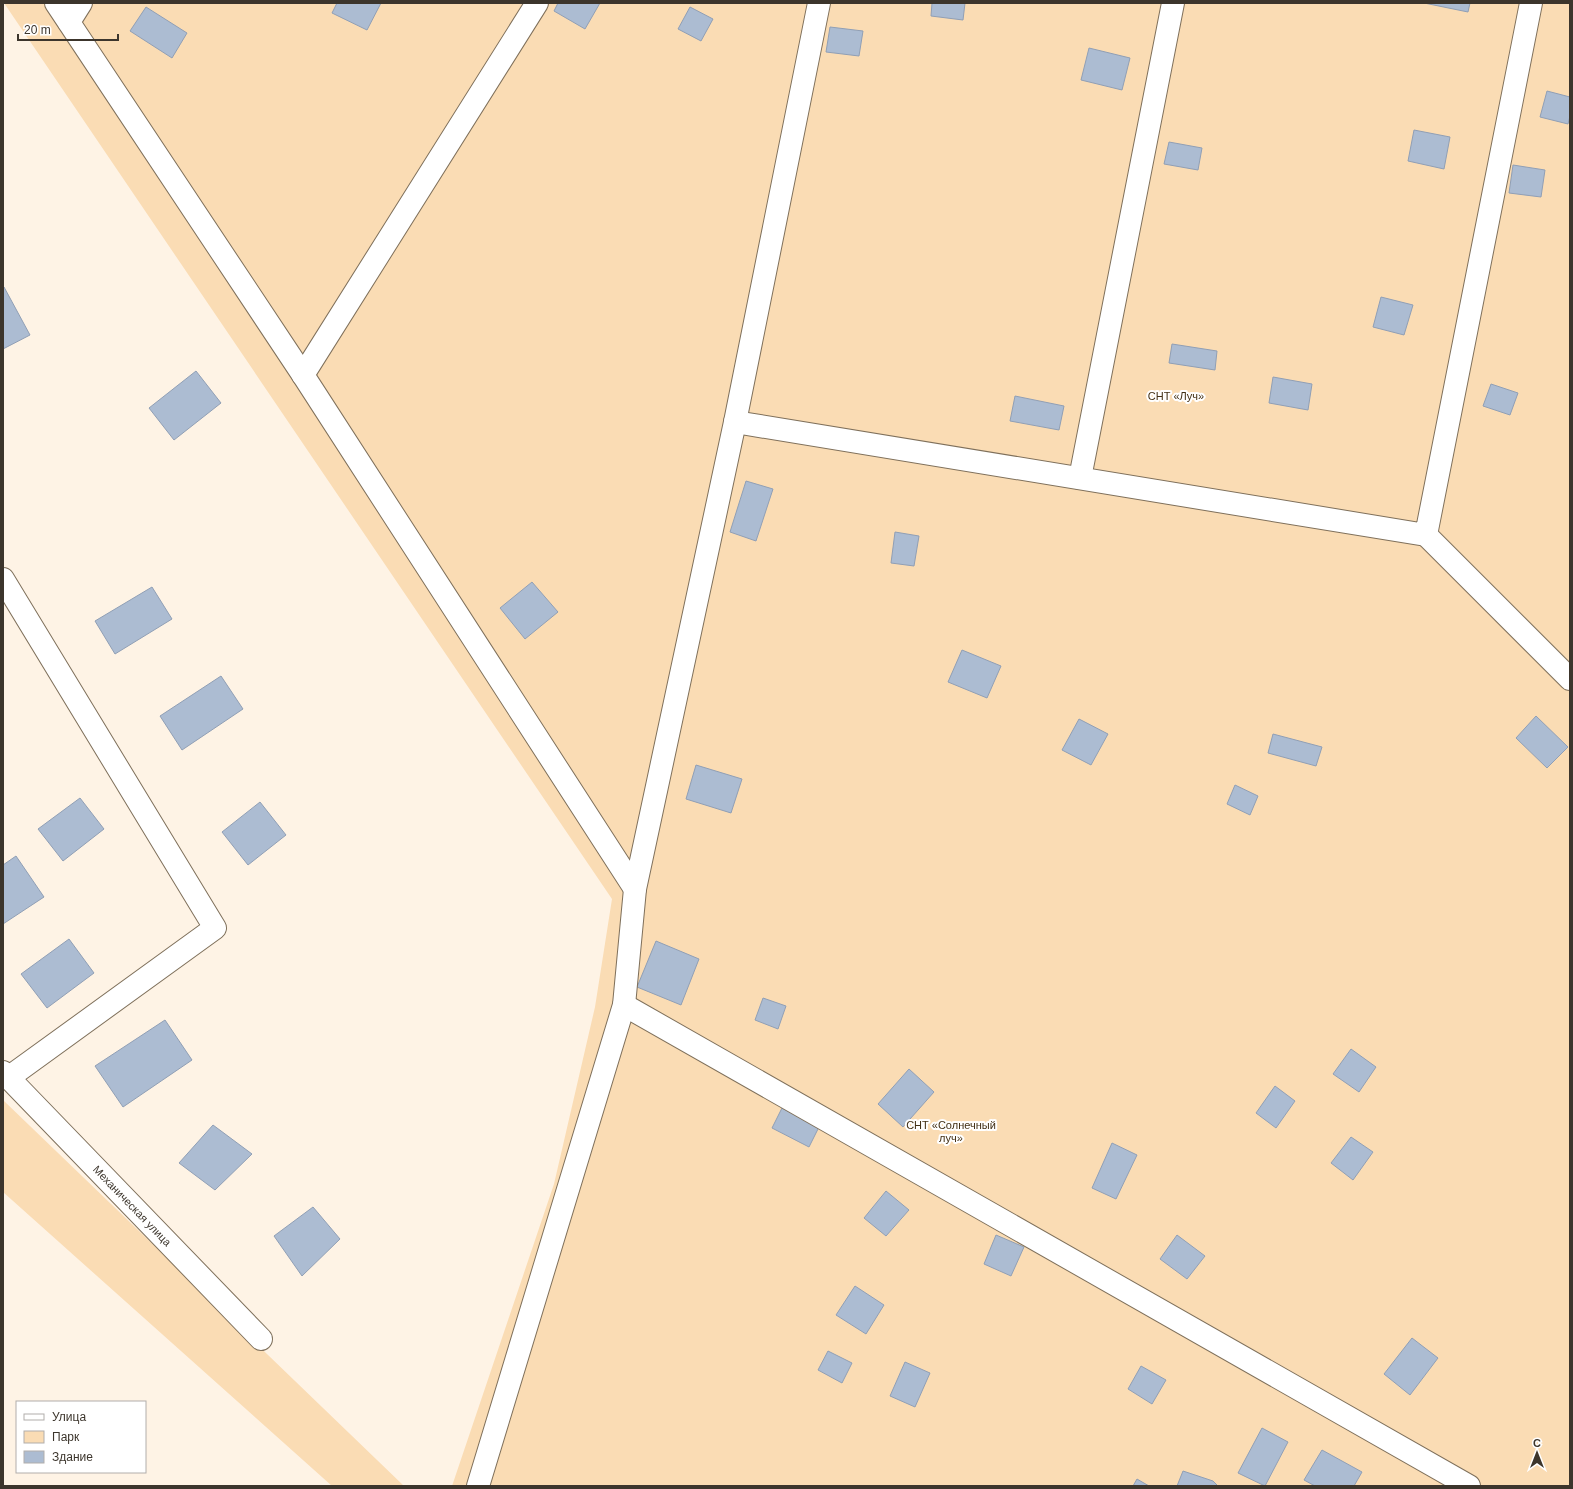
<svg xmlns="http://www.w3.org/2000/svg" width="1573" height="1489" viewBox="0 0 1573 1489" font-family="Arial,sans-serif">
<style>
.green{fill:#fadcb4}
.building{fill:#acbcd2;stroke:#909fb5}
.lines{fill:none;stroke-linecap:round;stroke-linejoin:round}
.minor-casing{stroke:#7f705b;stroke-width:24}
.minor{stroke:#fff;stroke-width:22}
.labels{text-anchor:middle;stroke-width:4;stroke-linejoin:round;paint-order:stroke}
.park-label{font-size:11px;fill:#422f14;stroke:#fff}
.street-label{font-size:11px;fill:#3c352c;stroke:#fff}
</style>
<rect width="100%" height="100%" fill="#fef3e5"/>
<path class="green" d="M 4,3 L 1570,3 L 1570,1486 L 452,1486 L 554,1184 L 595,1007 L 612,899 Z
M 3,1100 L 404,1486 L 332,1486 L 3,1192 Z"/>
<path class="building" d="M 337,3 L 381,3 L 367,30 L 332,13 Z
M 558,3 L 600,3 L 585,29 L 554,11 Z
M 932,3 L 965,3 L 963,20 L 931,16 Z
M 1424,3 L 1470,3 L 1468,12 Z
M 146,7 L 187,33 L 172,58 L 130,31 Z
M 690,7 L 713,19 L 701,41 L 678,29 Z
M 830,27 L 863,31 L 859,56 L 826,52 Z
M 1089,48 L 1130,58 L 1122,90 L 1081,80 Z
M 1547,91 L 1570,97 L 1570,116 L 1568,124 L 1540,117 Z
M 1414,130 L 1450,137 L 1444,169 L 1408,161 Z
M 1169,142 L 1202,148 L 1198,170 L 1164,164 Z
M 1513,165 L 1545,170 L 1541,197 L 1509,193 Z
M 4,287 L 30,335 L 3,349 L 3,288 Z
M 1381,297 L 1413,305 L 1404,335 L 1373,327 Z
M 1172,344 L 1217,351 L 1215,370 L 1169,363 Z
M 196,371 L 221,403 L 174,440 L 149,408 Z
M 1273,377 L 1312,384 L 1308,410 L 1269,403 Z
M 1491,384 L 1518,393 L 1510,415 L 1483,406 Z
M 1015,396 L 1064,406 L 1059,430 L 1010,421 Z
M 746,481 L 773,489 L 756,541 L 730,532 Z
M 895,532 L 919,536 L 914,566 L 891,563 Z
M 532,582 L 558,612 L 525,639 L 500,608 Z
M 152,587 L 172,619 L 115,654 L 95,621 Z
M 962,650 L 1001,666 L 987,698 L 948,682 Z
M 221,676 L 243,709 L 182,750 L 160,716 Z
M 1536,716 L 1568,747 L 1547,768 L 1516,738 Z
M 1079,719 L 1108,734 L 1091,765 L 1062,750 Z
M 1273,734 L 1322,747 L 1316,766 L 1268,753 Z
M 696,765 L 742,779 L 731,813 L 686,799 Z
M 1235,785 L 1258,796 L 1250,815 L 1227,804 Z
M 80,798 L 104,829 L 63,861 L 38,829 Z
M 260,802 L 286,835 L 248,865 L 222,832 Z
M 16,856 L 44,897 L 3,924 L 3,865 Z
M 69,939 L 94,973 L 47,1008 L 21,974 Z
M 656,941 L 699,959 L 681,1005 L 637,987 Z
M 763,998 L 786,1006 L 778,1029 L 755,1020 Z
M 165,1020 L 192,1060 L 123,1107 L 95,1066 Z
M 1351,1049 L 1376,1067 L 1359,1092 L 1333,1074 Z
M 909,1069 L 934,1092 L 903,1127 L 878,1104 Z
M 1275,1086 L 1295,1101 L 1276,1128 L 1256,1113 Z
M 782,1108 L 819,1127 L 809,1147 L 772,1128 Z
M 213,1125 L 252,1154 L 215,1190 L 179,1163 Z
M 1351,1137 L 1373,1152 L 1353,1180 L 1331,1163 Z
M 1112,1143 L 1137,1155 L 1116,1199 L 1092,1188 Z
M 886,1191 L 909,1210 L 886,1236 L 864,1218 Z
M 313,1207 L 340,1239 L 302,1276 L 274,1236 Z
M 996,1235 L 1024,1247 L 1011,1276 L 984,1264 Z
M 1177,1235 L 1205,1256 L 1187,1279 L 1160,1259 Z
M 855,1286 L 884,1305 L 866,1334 L 836,1315 Z
M 1412,1338 L 1438,1358 L 1410,1395 L 1384,1374 Z
M 828,1351 L 852,1363 L 842,1383 L 818,1370 Z
M 905,1362 L 930,1373 L 915,1407 L 890,1396 Z
M 1141,1366 L 1166,1380 L 1152,1404 L 1128,1389 Z
M 1262,1428 L 1288,1442 L 1265,1486 L 1238,1473 Z
M 1322,1450 L 1362,1472 L 1354,1486 L 1315,1486 L 1304,1480 Z
M 1183,1471 L 1213,1481 L 1218,1486 L 1177,1486 Z
M 1137,1479 L 1149,1486 L 1133,1486 Z"/>
<g class="lines">
<defs>
<g id="minor">
<path d="M 56,3 L 303,375 L 635,889"/>
<path d="M 69,22 L 81,3"/>
<path d="M 303,375 L 537,3"/>
<path d="M 735,422 L 1426,535 L 1531,3"/>
<path d="M 1080,478 L 1173,3"/>
<path d="M 1426,535 L 1570,679"/>
<path d="M 3,579 L 215,928 L 8,1078"/>
<path d="M 624,1005 L 1469,1486"/>
<path id="s1" d="M 3,1072 L 261,1339"/>
<path d="M 478,1486 L 624,1005 L 635,889 L 735,422 L 819,3"/>
</g>
</defs>
<use href="#minor" class="minor-casing"/>
<use href="#minor" class="minor"/>
</g>
<g class="labels">
<g class="park-label">
<text x="1176" y="400">СНТ «Луч»</text>
<text x="951" y="1129">СНТ «Солнечный<tspan x="951" dy="13">луч»</tspan></text>
</g>
<g class="street-label">
<text dy="4" stroke="none"><textPath href="#s1" startOffset="186">Механическая улица</textPath></text>
</g>
</g>
<rect width="1573" height="1489" fill="none" stroke="#3c352c" stroke-width="8"/>
<rect x="16" y="1401" width="130" height="72" fill="#ffffff" stroke="#b1aeab"/>
<rect x="24" y="1414" width="20" height="6" fill="#ffffff" stroke="#b1aeab"/>
<text x="52" y="1421" font-size="12" fill="#3c352c">Улица</text>
<rect x="24" y="1431" width="20" height="12" fill="#fadcb4" stroke="#b1aeab"/>
<text x="52" y="1441" font-size="12" fill="#3c352c">Парк</text>
<rect x="24" y="1451" width="20" height="12" fill="#acbcd2" stroke="#b1aeab"/>
<text x="52" y="1461" font-size="12" fill="#3c352c">Здание</text>
<g transform="translate(1537 1453)" stroke="#ffffff" stroke-width="3" paint-order="stroke">
<path d="M0-3L7 15L0 10L-7 15Z" fill="#3c352c"/>
<text y="-6" font-size="11" font-weight="bold" text-anchor="middle" fill="#3c352c">С</text>
</g>
<path d="M18 34v6h100v-6" fill="none" stroke="#3c352c" stroke-width="2"/>
<text x="24" y="34" font-size="12" fill="#3c352c" stroke="#ffffff" stroke-width="3" paint-order="stroke">20 m</text>
</svg>
